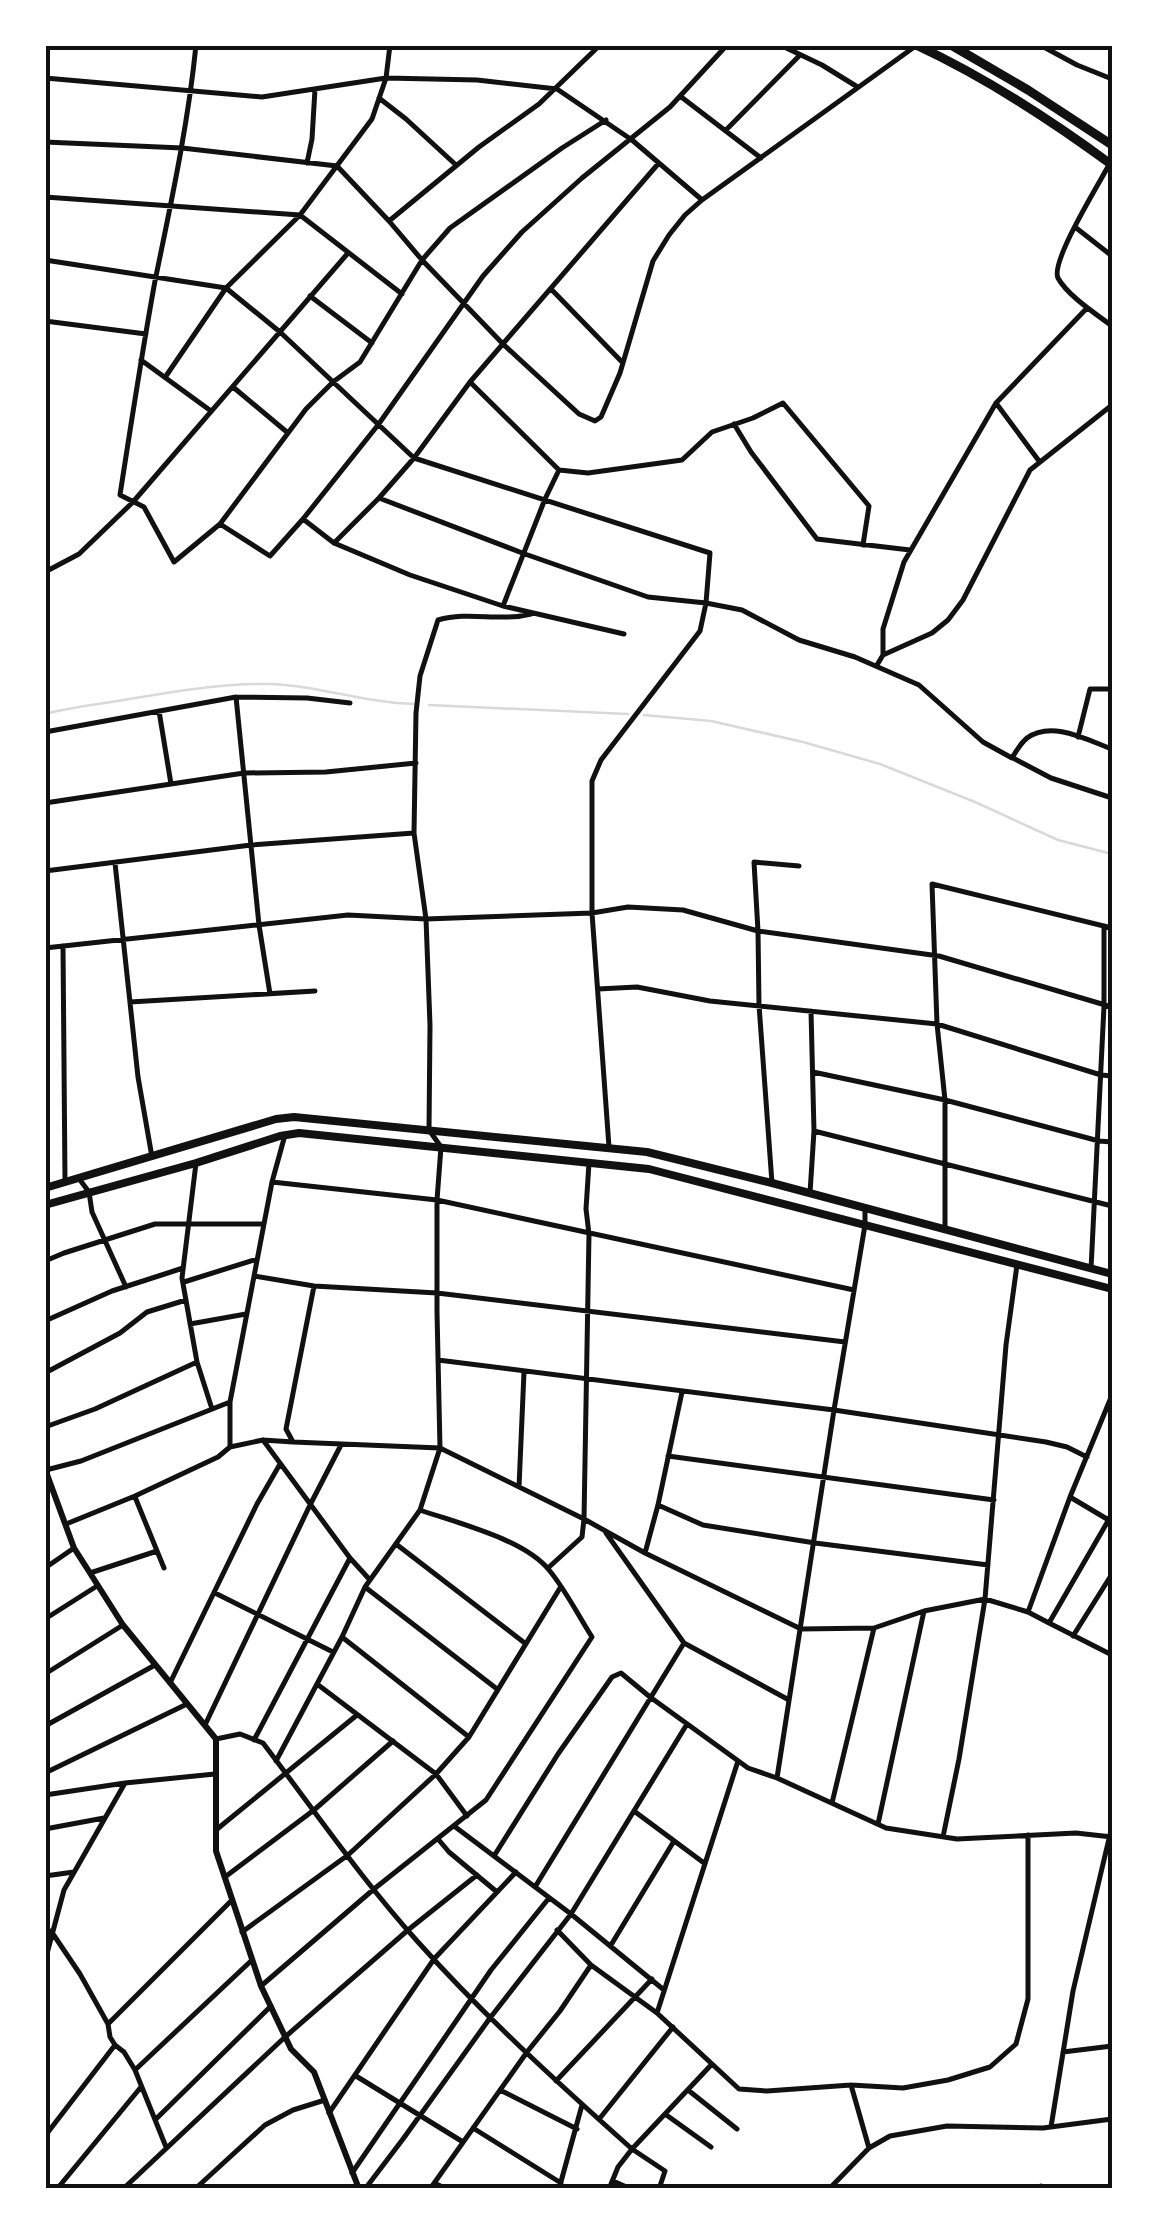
<svg xmlns="http://www.w3.org/2000/svg" width="1157" height="2234" viewBox="0 0 1157 2234" font-family="'Source Sans 3',sans-serif">
<style>
.lines{fill:none;stroke-linecap:round;stroke-linejoin:round}
.stream{stroke:#d9d9d9;stroke-width:2.5}
.minor{stroke:#111;stroke-width:5}
.tertiary{stroke:#111;stroke-width:6}
.secondary{stroke:#111;stroke-width:8}
.primary{stroke:#111;stroke-width:9}
.neatline{fill:none;stroke:#111;stroke-width:4}
</style>
<rect width="100%" height="100%" fill="#fff"/>
<g class="lines">
<path class="stream" d="M 429,705 L 628,714
M 45,714 C 72,707 101,704 129,699 C 174,692 222,683 268,684 C 317,685 365,703 414,704
M 644,715 L 711,721 L 803,742 L 880,764 L 975,802 L 1058,840 L 1112,854"/>
<path class="minor" d="M 196,45 C 188,125 171,203 155,281 C 142,352 131,424 120,495 L 144,507 L 174,562 L 220,524 L 306,409 L 333,382 L 360,362 L 422,260 L 450,228 L 562,148 L 606,120
M 780,45 L 822,65 L 856,86
M 1040,45 L 1077,65 L 1112,79
M 45,78 L 262,97 L 386,78 L 477,80 L 557,89 L 632,140 L 701,199
M 680,96 L 761,158
M 379,98 L 406,119 L 456,165
M 726,130 L 799,56
M 45,142 L 182,148 L 337,166 L 389,221 L 422,260 L 504,345 L 579,414 L 595,421 L 601,417 L 620,373 L 653,261 L 669,235 L 685,215 L 702,200 L 917,45
M 307,163 L 312,139 L 315,89
M 1110,163 C 1100,182 1050,262 1058,278 C 1067,295 1096,314 1112,326
M 45,197 L 300,215 L 402,294
M 389,221 L 479,147 L 539,104 L 600,45
M 1075,227 L 1112,256
M 45,260 L 226,288 L 280,332 L 414,458 L 710,553 L 706,603 L 700,631 L 601,760 L 592,781 L 592,913 L 609,1147
M 551,289 L 622,362
M 310,296 L 372,343
M 45,321 L 146,334
M 141,360 L 211,411
M 166,376 L 226,288 L 300,215 L 372,119 L 386,78 L 390,45
M 470,382 L 559,470 L 588,473 L 682,460 L 712,432 L 753,418 L 783,403 L 869,506 L 863,545
M 233,387 L 288,433
M 996,403 L 1039,461
M 734,424 L 751,452 L 817,539 L 910,550
M 379,498 L 525,554 L 648,597 L 706,603 L 742,610 L 799,640 L 855,657 L 919,685 L 983,742 L 1012,758 C 1016,751 1021,743 1027,738 C 1052,720 1087,740 1112,749
M 303,519 L 334,543 L 410,575 L 503,606 L 624,634
M 220,524 L 270,556 L 303,519 L 378,425 L 483,276 L 522,232 L 582,178 L 670,107 L 727,45
M 334,543 L 379,498 L 414,458 L 470,382 L 658,164
M 45,572 L 79,554 L 133,502 L 348,253
M 503,606 L 545,499 L 559,470
M 883,655 L 883,629 L 904,562 L 996,403 L 1087,308
M 877,665 L 883,655 L 932,633 L 948,620 L 963,600 L 1030,470 L 1112,405
M 236,697 L 259,925 L 270,994
M 159,711 L 171,784
M 45,732 L 236,697 L 307,698 L 350,703
M 1078,737 L 1090,689 L 1112,689
M 1013,758 L 1051,778 L 1112,798
M 45,803 L 244,773 L 326,772 L 416,763
M 115,863 L 138,1077 L 152,1157
M 45,871 L 251,845 L 414,833
M 63,946 L 65,1180
M 45,948 L 348,915 L 426,919 L 592,913 L 628,907 L 683,910 L 758,931 L 939,956 L 1112,1007
M 598,989 L 637,987 L 710,1001 L 937,1024 L 1101,1075 L 1112,1076
M 130,1002 L 315,991
M 813,1072 L 945,1100 L 1099,1141 L 1112,1142
M 814,1131 L 1112,1206
M 196,1163 L 182,1278 L 197,1362 L 212,1409
M 589,1163 L 586,1209 L 589,1234 L 584,1519 L 645,1553 L 801,1629 L 874,1628 L 924,1611 L 985,1599 L 1028,1612
M 80,1180 L 89,1192 L 92,1212 L 126,1287
M 272,1182 L 437,1200 L 854,1290
M 772,1183 L 759,1005 L 758,931 L 754,862 L 799,866
M 810,1193 L 814,1131 L 811,1011
M 945,1229 L 945,1100 L 937,1024 L 932,884 L 1112,928
M 45,1261 L 64,1253 L 155,1224 L 264,1224
M 1091,1269 L 1104,1006 L 1104,928
M 254,1276 L 314,1286 L 437,1293 L 845,1342
M 184,1282 L 257,1259
M 314,1286 L 286,1429 L 293,1442 L 440,1448 L 584,1519 L 582,1537 L 548,1568
M 45,1321 L 112,1291 L 183,1268
M 190,1324 L 246,1314
M 438,1360 L 834,1410 L 1046,1442 L 1067,1447 L 1087,1457
M 45,1373 L 120,1333 L 147,1312 L 186,1300
M 1112,1395 L 1070,1497 L 1028,1612 L 1049,1623 L 1112,1514
M 230,1403 L 230,1447 L 263,1440 L 293,1442
M 45,1427 L 95,1409 L 197,1362
M 263,1440 L 350,1558 L 370,1580
M 668,1456 L 994,1500
M 46,1470 L 81,1461 L 230,1402 L 272,1182 L 285,1135
M 519,1487 L 524,1372
M 135,1497 L 164,1568
M 1070,1497 L 1112,1522
M 658,1505 L 703,1525 L 815,1543 L 988,1565
M 66,1524 L 135,1496 L 218,1457 L 230,1447
M 606,1533 L 684,1643 L 789,1700
M 396,1544 L 526,1644
M 645,1553 L 658,1505 L 682,1392
M 45,1568 L 74,1548
M 90,1573 L 157,1551
M 365,1587 L 497,1689
M 215,1593 L 333,1652
M 45,1619 L 97,1586
M 1049,1623 L 1112,1655
M 1073,1636 L 1112,1574
M 342,1637 L 469,1737
M 45,1674 L 123,1625
M 170,1683 L 257,1504 L 280,1464
M 317,1684 L 436,1774 L 467,1816
M 205,1725 L 310,1505 L 341,1445
M 45,1726 L 155,1665
M 216,1739 L 240,1734 L 263,1743 C 314,1810 362,1880 418,1942 C 484,2016 558,2083 632,2149 L 712,2064
M 254,1740 L 350,1558
M 276,1761 L 342,1637 L 365,1587 L 420,1510 L 440,1448 L 437,1312 L 437,1200 L 441,1147 L 429,1130 L 430,1025 L 426,919 L 414,833 L 416,713 L 420,676 L 438,620 C 469,611 500,622 531,614
M 45,1773 L 187,1704
M 777,1778 L 834,1410 L 865,1225 L 865,1209
M 45,1795 L 125,1783 L 215,1774
M 832,1803 L 874,1628
M 634,1811 L 704,1863
M 878,1824 L 924,1611
M 454,1826 L 571,1914 L 664,1990
M 45,1829 L 104,1818
M 216,1830 L 357,1715
M 943,1837 L 959,1759 L 985,1599 L 1006,1345 L 1017,1265
M 438,1839 L 449,1852 L 497,1892
M 494,1856 L 558,1754 L 612,1677 L 621,1673 L 650,1697 L 748,1768 L 777,1778 L 886,1828 L 957,1839 L 1076,1833 L 1112,1837
M 45,1876 L 74,1872
M 225,1877 L 314,1810 L 393,1741
M 535,1887 L 684,1643
M 557,1930 L 591,1965 L 657,2013 L 739,2089 L 767,2091 L 851,2085 L 903,2088 L 948,2080 L 990,2067 L 1016,2044 L 1028,1999 L 1028,1835
M 51,1931 L 80,1974 L 108,2024 L 110,2037 L 115,2045 L 124,2052 L 135,2070 L 166,2147
M 242,1932 L 348,1855 L 436,1774 L 469,1737 L 560,1588
M 611,1945 L 674,1841
M 45,1961 L 64,1890 L 125,1783
M 261,1986 L 374,1889 L 486,1800 L 592,1637 C 578,1615 565,1589 549,1570 C 524,1539 457,1523 420,1510
M 657,2013 L 738,1761
M 108,2024 L 232,1900
M 1063,2052 L 1112,2046
M 135,2070 L 252,1960
M 356,2076 L 463,2142
M 556,2081 L 652,1979
M 851,2085 L 869,2148
M 500,2090 L 577,2129
M 688,2090 L 737,2129
M 329,2113 L 434,1959 L 516,1872
M 665,2114 L 711,2147
M 600,2118 L 673,2027
M 156,2119 L 271,2006
M 1051,2127 L 1073,1991 L 1112,1826
M 473,2128 L 561,2183
M 45,2136 L 115,2045
M 352,2173 L 491,1970 L 549,1898
M 613,2181 L 631,2189
M 434,2183 L 447,2189
M 57,2189 L 141,2087
M 123,2189 L 285,2037 L 408,1930 L 477,1875
M 195,2189 L 265,2125 L 293,2110 L 325,2100
M 365,2189 L 403,2139 L 490,2018 L 571,1914 L 687,1724
M 430,2189 L 527,2052 L 560,2011 L 591,1965
M 559,2189 L 582,2105
M 609,2189 L 618,2167 L 632,2149 L 665,2171 L 659,2189
M 829,2189 L 869,2148 L 890,2136 L 947,2126 L 1043,2128 L 1112,2119
M 1041,2189 L 1041,2186"/>
<path class="tertiary" d="M 45,1469 L 74,1548 L 90,1573 L 123,1625 L 216,1739 L 216,1851 L 261,1986 L 291,2049 L 314,2072 L 359,2189"/>
<path class="secondary" d="M 45,1188 L 276,1119 L 294,1117 L 647,1152 L 772,1183 L 1112,1274
M 45,1205 L 196,1163 L 280,1136 L 299,1133 L 649,1169 L 1112,1289"/>
<path class="primary" d="M 916,45 C 985,77 1051,120 1112,165
M 951,45 L 1028,90 L 1112,145"/>
</g>
<rect width="1157" height="2234" fill="none" stroke="#ffffff" stroke-width="95"/>
<rect x="48" y="48" width="1062" height="2138" class="neatline"/>
</svg>
